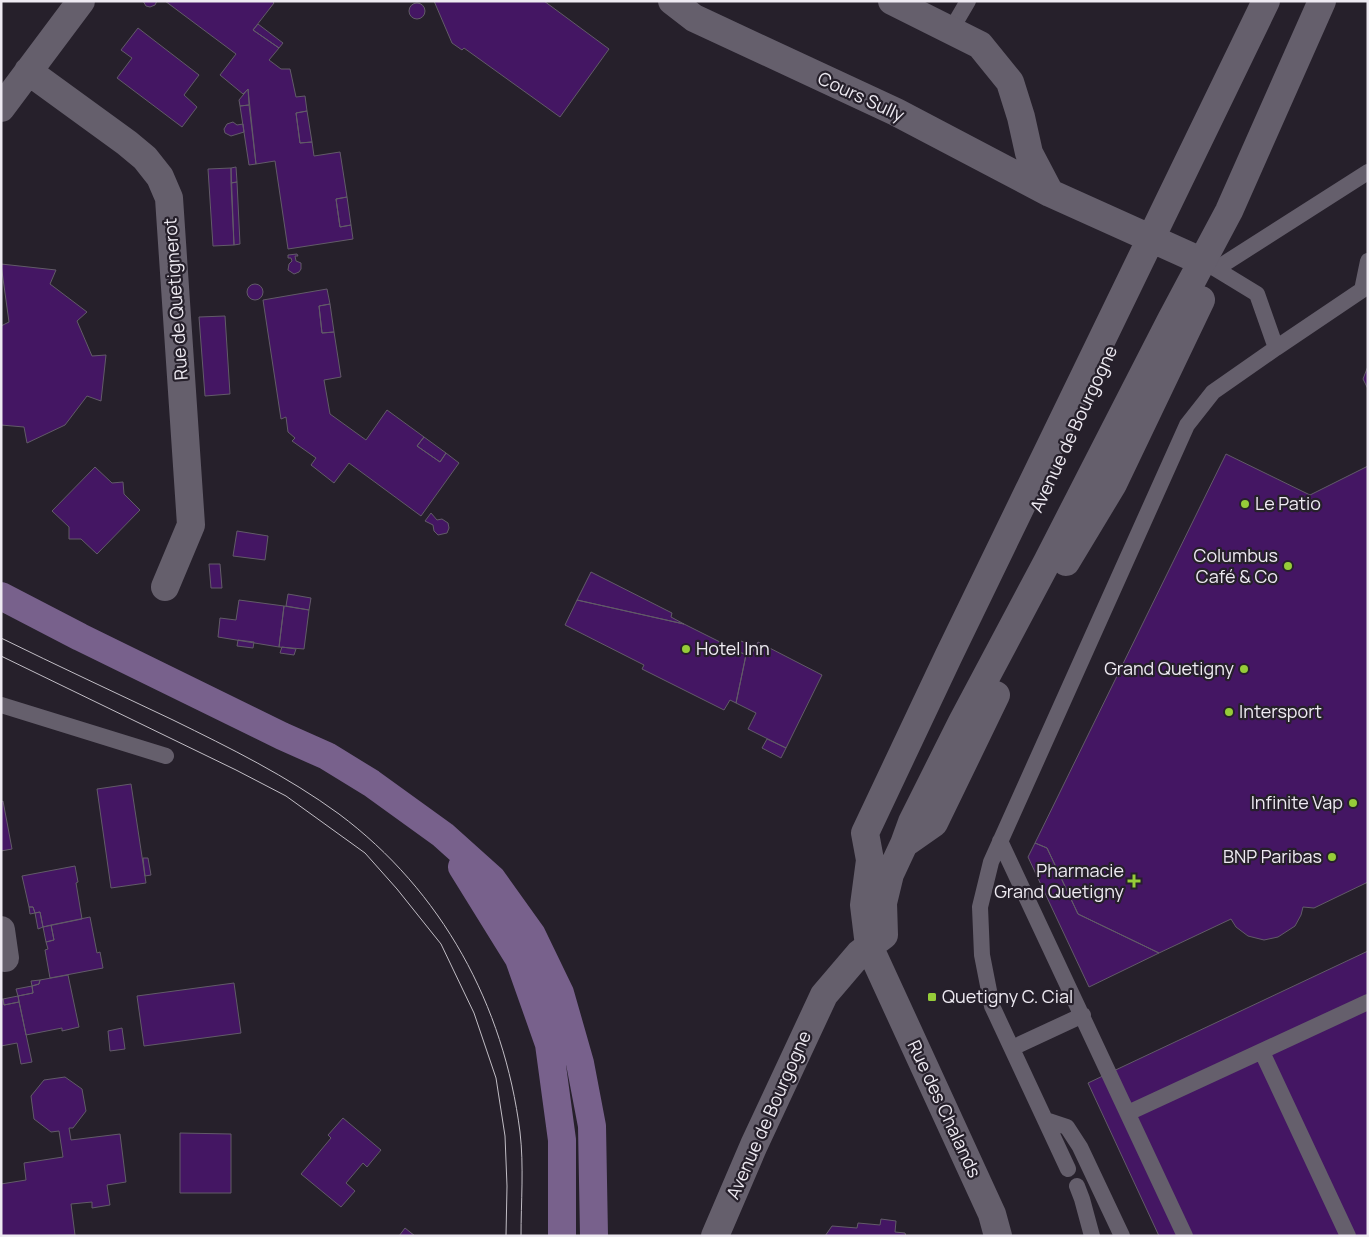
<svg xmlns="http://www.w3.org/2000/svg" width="1369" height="1237" viewBox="0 0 1369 1237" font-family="Manrope,sans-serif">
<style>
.building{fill:#441663;stroke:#625b68}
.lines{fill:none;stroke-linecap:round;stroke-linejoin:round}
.lane{stroke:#655f6c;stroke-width:16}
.street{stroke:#655f6c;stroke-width:28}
.secondary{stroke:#78618c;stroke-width:28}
.tram{stroke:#c1bdc5;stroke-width:1}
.poi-dot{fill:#96cc39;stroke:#26202b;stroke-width:2}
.labels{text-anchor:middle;stroke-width:4.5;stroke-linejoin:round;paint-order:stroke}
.street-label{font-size:18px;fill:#eeeaf2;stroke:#26202b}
.poi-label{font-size:18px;fill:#eeeaf2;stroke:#26202b;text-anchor:end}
</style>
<rect width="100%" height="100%" fill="#26202b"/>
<path class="building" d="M 157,1 L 155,5 L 150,7 L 146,6 L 143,1 Z
M 165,1 L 272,1 L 274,3 L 253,30 L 279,48 L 269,60 L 281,69 L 290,69 L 296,97 L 305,96 L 307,111 L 296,113 L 300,143 L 312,142 L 314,156 L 340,152 L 347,197 L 336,199 L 340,227 L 351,225 L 353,239 L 288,249 L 275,161 L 256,164 L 248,89 L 243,94 L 220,75 L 236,54 Z
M 434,1 L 544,1 L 609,49 L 560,117 L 464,48 L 462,50 L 452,43 Z
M409 11a8 8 0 1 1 16 0a8 8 0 1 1-16 0Z
M 258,24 L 283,43 L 279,48 L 253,30 Z
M 138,28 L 199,75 L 184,95 L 197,107 L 182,127 L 117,78 L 132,58 L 121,50 Z
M 248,89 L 249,105 L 240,106 L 239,100 Z
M 249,105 L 256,164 L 249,165 L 240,106 Z
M 307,111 L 312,142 L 300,143 L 296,113 Z
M 233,122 L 237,125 L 243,124 L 244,132 L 231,136 L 225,133 L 224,129 L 227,124 Z
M 236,167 L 237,182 L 231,183 L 231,168 Z
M 231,168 L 234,245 L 213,246 L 208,169 Z
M 237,182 L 240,244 L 234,245 L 231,183 Z
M 347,197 L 351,225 L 340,227 L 336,199 Z
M 297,254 L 298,256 L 295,256 L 296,261 L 301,263 L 301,269 L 299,272 L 294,274 L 288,270 L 289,264 L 292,261 L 291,258 L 288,258 L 288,255 Z
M 1,264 L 56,270 L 50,284 L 87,312 L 77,321 L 92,356 L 106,355 L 101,401 L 87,396 L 65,425 L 27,443 L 24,427 L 1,425 L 1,326 L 9,322 Z
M247 292a8 8 0 1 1 16 0a8 8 0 1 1-16 0Z
M 327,289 L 330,304 L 319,306 L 322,333 L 334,332 L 341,377 L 324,380 L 330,414 L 366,440 L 387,410 L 424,437 L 417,446 L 440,462 L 446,453 L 459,463 L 421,516 L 349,463 L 334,483 L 311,465 L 316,458 L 292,441 L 295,438 L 288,432 L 286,417 L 281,419 L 263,300 Z
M 330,304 L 334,332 L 322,333 L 319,306 Z
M 225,316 L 230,394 L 205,396 L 199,317 Z
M 1368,366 L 1368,389 L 1363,379 Z
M 424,437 L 446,453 L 440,462 L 417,446 Z
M 1226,454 L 1310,495 L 1368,466 L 1368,882 L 1314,908 L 1303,907 L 1301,915 L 1295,926 L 1278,937 L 1264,940 L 1248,936 L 1236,927 L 1231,919 L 1159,953 L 1078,914 L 1047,848 L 1035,843 Z
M 95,467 L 112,483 L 123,482 L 124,494 L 140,510 L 97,554 L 81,539 L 69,539 L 69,527 L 52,511 Z
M 431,513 L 437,520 L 442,519 L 448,523 L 449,528 L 447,533 L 438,535 L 434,531 L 433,525 L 425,521 Z
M 237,531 L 268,536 L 265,560 L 233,556 Z
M 209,564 L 220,564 L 222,588 L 211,588 Z
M 591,572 L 672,613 L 671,617 L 684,624 L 577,600 Z
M 288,594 L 311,598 L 309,610 L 286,606 Z
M 239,600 L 284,606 L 279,647 L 218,637 L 220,618 L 236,620 Z
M 577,600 L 684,624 L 746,655 L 736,703 L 730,700 L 724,710 L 642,669 L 644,665 L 565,625 Z
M 284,606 L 309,610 L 304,649 L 279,647 Z
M 238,640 L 254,642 L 253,648 L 237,646 Z
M 741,641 L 748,644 L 746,655 L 735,650 Z
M 758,642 L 822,675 L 786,748 L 748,729 L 756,713 L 736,703 L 746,655 L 750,657 Z
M 748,644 L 755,647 L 750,657 L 746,655 Z
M 282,647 L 296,649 L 294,655 L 280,653 Z
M 767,739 L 786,748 L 781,758 L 762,748 Z
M 131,784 L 146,883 L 111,888 L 97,789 Z
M 3,801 L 12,849 L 1,851 L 1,802 Z
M 1035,843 L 1047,848 L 1078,914 L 1159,953 L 1089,987 L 1028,857 Z
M 143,858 L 148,858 L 151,875 L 145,876 Z
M 75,866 L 78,882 L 76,883 L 82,919 L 43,927 L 40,912 L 35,913 L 33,907 L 29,907 L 22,876 Z
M 29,907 L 33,907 L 35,913 L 30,914 Z
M 40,912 L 43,927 L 38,929 L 35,913 Z
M 90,917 L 97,953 L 100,952 L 103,968 L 50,978 L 45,950 L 48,949 L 46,942 L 54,940 L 51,925 Z
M 51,925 L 54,940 L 46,942 L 43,927 Z
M 1368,951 L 1368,1236 L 1159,1236 L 1088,1083 Z
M 68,975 L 79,1027 L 62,1031 L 62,1028 L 26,1035 L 18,996 L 33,993 L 32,986 L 39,984 L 40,980 Z
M 40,980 L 39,984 L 32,986 L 31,981 Z
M 234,983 L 241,1033 L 144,1046 L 137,996 Z
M 32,986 L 33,993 L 18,996 L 16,989 Z
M 18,996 L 19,1002 L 4,1005 L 3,999 Z
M 1,999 L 3,999 L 4,1005 L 19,1002 L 32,1062 L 21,1064 L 17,1043 L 1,1046 Z
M 122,1028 L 125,1049 L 110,1051 L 108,1031 Z
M 65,1077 L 82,1089 L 86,1111 L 73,1128 L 69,1128 L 71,1140 L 120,1134 L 126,1182 L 107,1185 L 110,1205 L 92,1208 L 92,1202 L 71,1204 L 75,1235 L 1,1236 L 1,1184 L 26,1180 L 24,1163 L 63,1157 L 59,1131 L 51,1132 L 34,1119 L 31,1096 L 44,1080 Z
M 343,1118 L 381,1150 L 367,1167 L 363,1163 L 346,1183 L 355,1191 L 341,1207 L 301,1174 L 331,1138 L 328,1135 Z
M 180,1133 L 231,1134 L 231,1193 L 180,1193 Z
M 881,1219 L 896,1221 L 895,1232 L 905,1233 L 906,1236 L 825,1236 L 832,1226 L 857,1228 L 858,1223 L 880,1225 Z
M 405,1228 L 415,1236 L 399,1236 Z"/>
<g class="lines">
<path class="lane" d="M 951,30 L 968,1
M 1208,264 L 1216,269 L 1368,172
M 1276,348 L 1362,290 L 1368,261
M 1,705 L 166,756
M 1000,841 L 1185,1236
M 1012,1048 L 1083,1015
M 1262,1052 L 1348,1236
M 1128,1113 L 1368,1002
M 1046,1120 L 1067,1127 L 1080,1147 L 1122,1236
M 1068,1169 L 992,1006 L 982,955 L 980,907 L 991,862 L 1187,425 L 1213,392 L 1276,348 L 1257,294 L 1216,269
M 1077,1186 L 1082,1199 L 1092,1236"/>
<path class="street" d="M 672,1 L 694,18 L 896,112 L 1050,193 L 1201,261
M 892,1 L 980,45 L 1010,82 L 1021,117 L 1029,153 L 1050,193
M 28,71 L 127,143 L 145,158 L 160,177 L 169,198 L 191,525 L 165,587
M 1,108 L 81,1
M 1066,562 L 1113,484 L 1201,300
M 904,844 L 934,823 L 996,695
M 1,930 L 5,958
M 715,1236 L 754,1145 L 824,995 L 859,954 L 884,935 L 883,903 L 890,874 L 904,844 L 912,822 L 962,722 L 1047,562 L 1171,320 L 1229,211 L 1322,1
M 998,1236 L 992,1214 L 869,946 L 864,905 L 870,860 L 865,833 L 949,655 L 1266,1"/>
<path class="secondary" d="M 1,596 L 80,637 L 282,736 L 327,756 L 371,783 L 443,835 L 492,879 L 532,935 L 560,993 L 580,1063 L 592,1126 L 594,1236
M 462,867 L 519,959 L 549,1044 L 562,1140 L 562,1236"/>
<path class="tram" d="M 1,638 C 58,666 116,693 173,720 C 230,748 287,776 339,814 C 442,891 504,1005 520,1132 C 524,1166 521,1202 521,1236
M 1,656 L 236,770 L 286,796 L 365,853 L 397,889 L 441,944 L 474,1013 L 496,1078 L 505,1136 L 507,1186 L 506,1236"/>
</g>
<g class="poi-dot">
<circle cx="1245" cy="504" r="5"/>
<circle cx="1288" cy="566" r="5"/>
<circle cx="686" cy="649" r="5"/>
<circle cx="1244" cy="669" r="5"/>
<circle cx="1229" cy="712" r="5"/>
<circle cx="1353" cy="803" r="5"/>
<circle cx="1332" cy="857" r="5"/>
<path d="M1131.5 873.5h5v5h5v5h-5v5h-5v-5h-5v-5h5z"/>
<rect x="927" y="992" width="10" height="10" rx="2.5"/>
</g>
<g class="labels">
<g class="street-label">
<text transform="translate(861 97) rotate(25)" y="6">Cours Sully</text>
<text transform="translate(176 299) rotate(-94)" y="6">Rue de Quetignerot</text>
<text transform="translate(1074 429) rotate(-65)" y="6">Avenue de Bourgogne</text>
<text transform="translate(944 1109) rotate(65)" y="6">Rue des Chalands</text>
<text transform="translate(769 1115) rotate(-66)" y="6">Avenue de Bourgogne</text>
</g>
<g class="poi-label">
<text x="1255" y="510" text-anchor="start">Le Patio</text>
<text x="1278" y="562">Columbus<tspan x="1278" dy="21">Café &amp; Co</tspan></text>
<text x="696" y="655" text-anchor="start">Hotel Inn</text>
<text x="1234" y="675">Grand Quetigny</text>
<text x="1239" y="718" text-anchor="start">Intersport</text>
<text x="1343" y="809">Infinite Vap</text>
<text x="1322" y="863">BNP Paribas</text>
<text x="1124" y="877">Pharmacie<tspan x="1124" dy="21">Grand Quetigny</tspan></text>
<text x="942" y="1003" text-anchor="start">Quetigny C. Cial</text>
</g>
</g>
<rect width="1369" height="1237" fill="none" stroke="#eeeaf2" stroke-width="5"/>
</svg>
